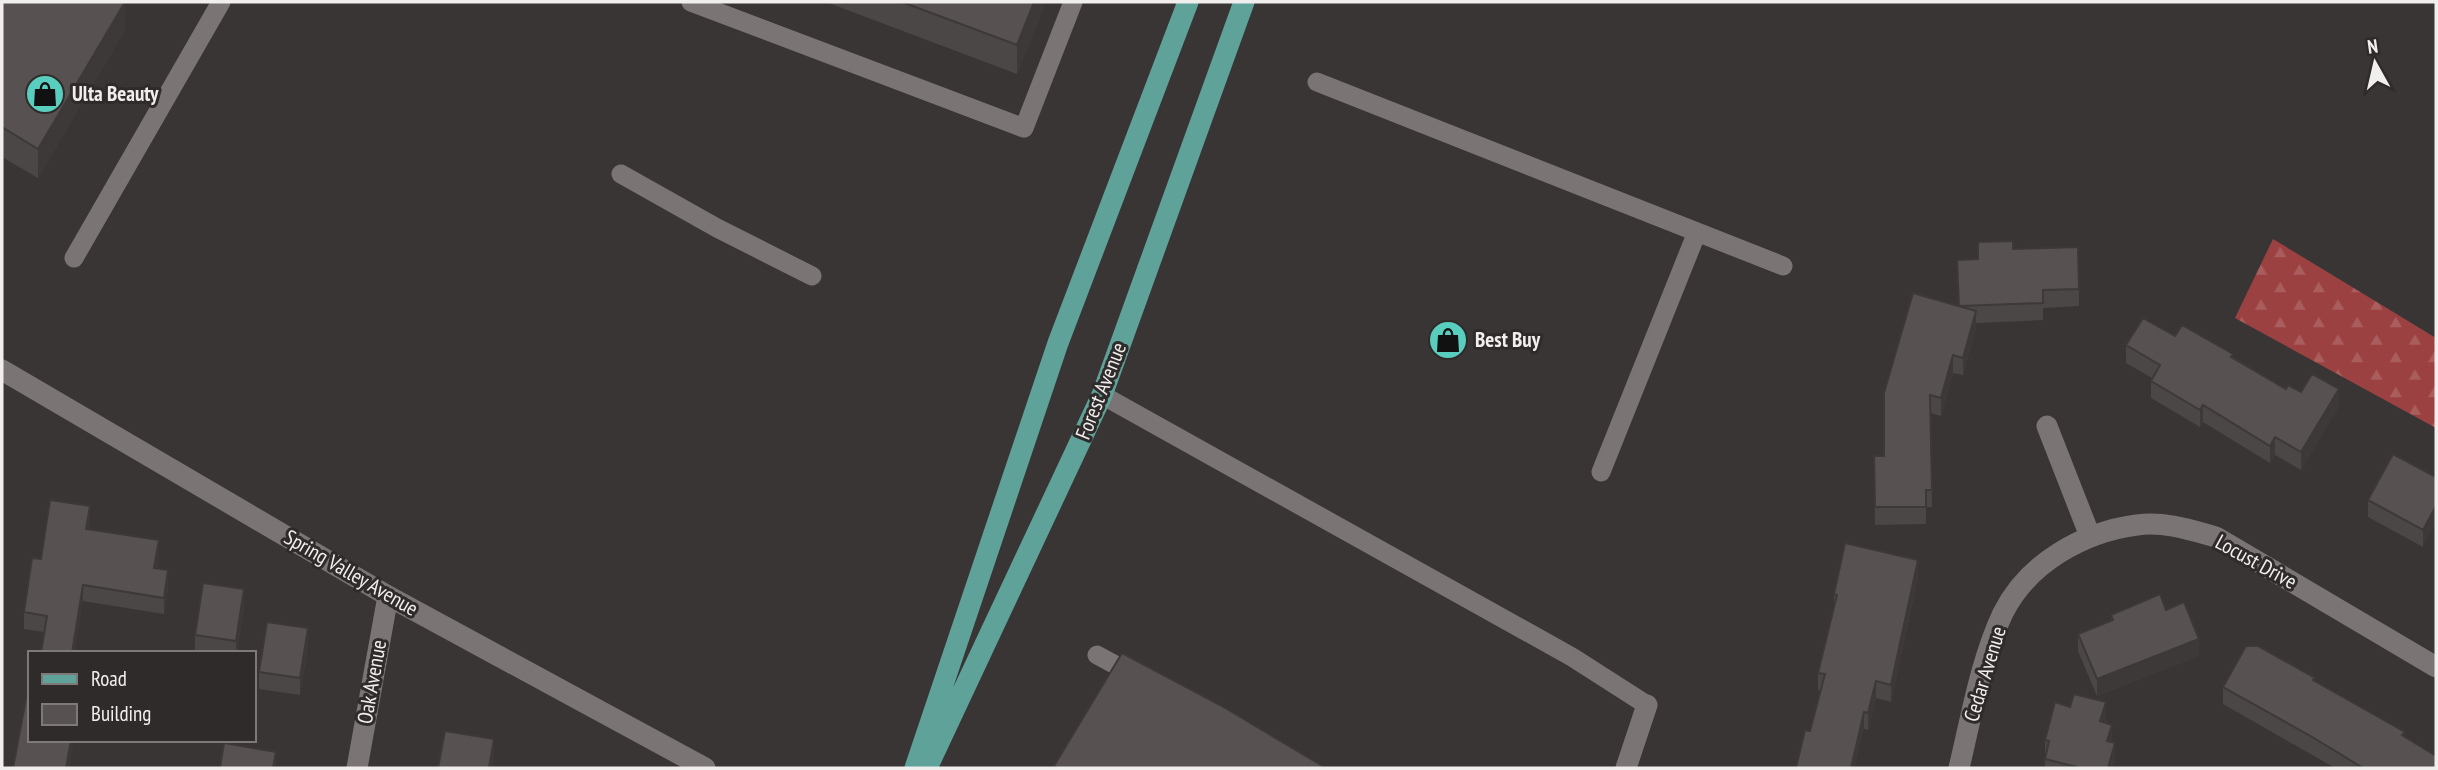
<svg xmlns="http://www.w3.org/2000/svg" width="2438" height="770" viewBox="0 0 2438 770" font-family="'PT Sans Narrow',sans-serif">
<style>
.forest{fill:url(#forest-firs)}
.lines{fill:none;stroke-linecap:round;stroke-linejoin:round}
.lane{stroke:#7a7474;stroke-width:19}
.street{stroke:#7a7474;stroke-width:21}
.secondary{stroke:#7a7474;stroke-width:21}
.primary{stroke:#5ea299;stroke-width:21}
.wall{fill:#4b4746}
.shaded-wall{fill:#3d3939}
.building{fill:#575251;stroke:#3d3939;stroke-width:2}
.labels{text-anchor:middle;stroke-width:6;stroke-linejoin:round;paint-order:stroke}
.poi-label{font-size:21px;font-weight:bold;fill:#f1eeee;stroke:#302b2b;text-anchor:start}
.street-label{font-size:21px;fill:#f1eeee;stroke:#302b2b}
</style>
<defs>
<pattern id="forest-firs" width="22" height="20" patternUnits="userSpaceOnUse" patternTransform="scale(1.75)"><rect width="22" height="20" fill="#9c4141"/><path d="M5 1l3.5 6h-7zM16 11l3.5 6h-7z" fill="#aa5d5d"/></pattern>
</defs>
<rect width="100%" height="100%" fill="#3a3535"/>
<path class="forest" d="M 2273,239 L 2436,338 L 2436,428 L 2235,318 Z"/>
<g class="lines">
<path class="lane" d="M 691,2 L 1024,128 L 1073,2
M 1317,82 L 1783,266
M 621,174 L 717,228 L 812,276
M 74,258 L 221,2
M 1102,395 L 1572,657 L 1647,705
M 1601,472 L 1697,232
M 1097,655 L 1136,676"/>
<path class="street" d="M 2047,426 L 2090,536
M 357,768 L 388,596
M 1626,768 L 1647,705
M 1959,768 C 1971,718 1981,659 2003,613 C 2028,563 2083,532 2137,525 C 2164,521 2191,530 2216,537 L 2436,667"/>
<path class="secondary" d="M 2,370 L 388,596 L 705,768"/>
<path class="primary" d="M 915,768 L 1058,343 L 1188,2
M 927,768 L 1102,395 L 1244,2"/>
</g>
<path class="wall" d="M 2,2 L 125,30 L 38,178 L 2,157 Z
M 826,2 L 1046,2 L 1017,74 Z
M 2013,249 L 2079,289 L 2079,306 L 2043,308 L 2043,320 L 1976,323 L 1976,328 L 1963,375 L 1953,373 L 1941,416 L 1931,413 L 1932,507 L 1926,507 L 1926,524 L 1875,525 L 1874,456 L 1884,456 L 1959,306 L 1957,260 L 1978,259 Z
M 2175,336 L 2233,357 L 2286,389 L 2301,392 L 2339,406 L 2301,470 L 2275,455 L 2270,463 L 2203,422 L 2200,427 L 2151,398 L 2151,381 L 2152,378 L 2126,363 L 2126,345 Z
M 2436,477 L 2423,547 L 2368,517 L 2368,500 Z
M 90,522 L 88,529 L 159,557 L 157,569 L 168,587 L 164,614 L 83,601 L 44,632 L 24,629 L 24,612 Z
M 1918,577 L 1891,702 L 1876,698 L 1868,730 L 1864,729 L 1810,731 L 1821,691 L 1818,690 L 1818,673 L 1834,607 L 1834,594 Z
M 244,607 L 237,653 L 195,652 L 195,635 Z
M 2166,610 L 2199,656 L 2097,696 L 2078,651 L 2078,634 L 2111,620 L 2111,615 Z
M 308,645 L 300,695 L 259,689 L 259,672 Z
M 2315,680 L 2405,737 L 2436,768 L 2335,768 L 2223,704 L 2223,687 Z
M 2106,719 L 2105,723 L 2112,742 L 2115,760 L 2113,768 L 2045,768 L 2045,740 Z"/>
<path class="shaded-wall" d="M 125,2 L 125,30 L 38,178 L 38,149 Z
M 1034,2 L 1046,2 L 1017,74 L 1017,45 Z
M 1976,311 L 1976,328 L 1963,375 L 1963,358 Z
M 1953,355 L 1953,373 L 1941,416 L 1941,398 Z
M 2339,389 L 2339,406 L 2301,470 L 2301,452 Z
M 2203,405 L 2203,422 L 2200,427 L 2200,410 Z
M 2275,437 L 2275,455 L 2270,463 L 2270,446 Z
M 90,506 L 90,522 L 86,545 L 86,529 Z
M 2436,506 L 2436,523 L 2423,547 L 2423,530 Z
M 159,540 L 159,557 L 154,585 L 154,568 Z
M 1918,560 L 1918,577 L 1891,702 L 1891,685 Z
M 168,570 L 168,587 L 164,614 L 164,598 Z
M 83,585 L 83,601 L 75,653 L 72,653 Z
M 244,589 L 244,607 L 237,653 L 236,653 L 236,641 Z
M 308,628 L 308,645 L 300,695 L 300,678 Z
M 2199,639 L 2199,656 L 2097,696 L 2097,679 Z
M 1876,681 L 1876,698 L 1868,730 L 1868,713 Z
M 2106,702 L 2106,719 L 2100,739 L 2100,721 Z
M 1864,712 L 1864,729 L 1855,768 L 1851,768 Z
M 2112,725 L 2112,742 L 2107,741 Z
M 494,739 L 494,761 L 492,768 L 489,768 Z
M 71,740 L 74,740 L 69,768 L 66,768 Z
M 2115,743 L 2115,760 L 2113,768 L 2108,768 Z
M 276,752 L 276,768 L 273,768 Z"/>
<path class="building" d="M 2,2 L 125,2 L 38,149 L 2,127 Z
M 902,2 L 1034,2 L 1017,45 Z
M 2013,241 L 2013,249 L 2078,247 L 2079,289 L 2043,290 L 2043,303 L 1959,306 L 1957,260 L 1978,259 L 1978,242 Z
M 1913,293 L 1976,311 L 1963,358 L 1953,355 L 1941,398 L 1930,395 L 1932,490 L 1926,490 L 1926,507 L 1875,507 L 1874,456 L 1884,456 L 1884,393 Z
M 2143,318 L 2175,336 L 2182,325 L 2233,354 L 2231,357 L 2286,389 L 2288,385 L 2301,392 L 2312,374 L 2339,389 L 2301,452 L 2275,437 L 2270,446 L 2203,405 L 2200,410 L 2151,381 L 2160,365 L 2126,345 Z
M 2393,454 L 2436,477 L 2436,506 L 2423,530 L 2368,500 Z
M 50,500 L 90,506 L 86,529 L 159,540 L 154,568 L 168,570 L 164,598 L 83,585 L 72,653 L 41,653 L 47,616 L 24,612 L 32,558 L 41,559 Z
M 1845,543 L 1918,560 L 1891,685 L 1876,681 L 1868,713 L 1864,712 L 1851,768 L 1796,768 L 1805,730 L 1810,731 L 1825,674 L 1818,673 L 1837,595 L 1834,594 Z
M 203,583 L 244,589 L 236,641 L 195,635 Z
M 2160,594 L 2166,610 L 2184,602 L 2199,639 L 2097,679 L 2078,634 L 2113,620 L 2111,615 Z
M 267,622 L 308,628 L 300,678 L 259,672 Z
M 2246,646 L 2258,646 L 2315,678 L 2313,680 L 2405,732 L 2402,735 L 2436,756 L 2436,768 L 2363,768 L 2314,738 L 2223,687 Z
M 1122,653 L 1220,705 L 1326,768 L 1058,768 L 1054,766 Z
M 29,683 L 30,683 L 30,740 L 71,740 L 66,768 L 13,768 Z
M 2074,694 L 2106,702 L 2100,721 L 2112,725 L 2107,741 L 2115,743 L 2108,768 L 2081,768 L 2045,759 L 2049,741 L 2045,740 L 2055,702 L 2070,707 Z
M 445,731 L 494,739 L 489,768 L 438,768 Z
M 224,743 L 276,752 L 273,768 L 220,768 Z"/>
<defs>
<symbol id="shop-disc" viewBox="-11 -11 22 22"><circle r="9.5" fill="#59cebe" stroke="#302b2b"/><path d="M-5-2.5h2.3a2.7 3.5 0 0 1 5.4 0H5L5.5 6h-11ZM-1.5-2.5h3a1.5 2.3 0 0 0-3 0Z" fill="#111"/></symbol>
</defs>
<g fill-rule="evenodd">
<use href="#shop-disc" x="23" y="72" width="44" height="44"/>
<use href="#shop-disc" x="1426" y="318" width="44" height="44"/>
</g>
<g class="labels">
<g class="poi-label">
<text x="72" y="101">Ulta Beauty</text>
<text x="1475" y="347">Best Buy</text>
</g>
<g class="street-label">
<text transform="translate(1101 391) rotate(-68)" y="7">Forest Avenue</text>
<text transform="translate(2256 562) rotate(29)" y="7">Locust Drive</text>
<text transform="translate(351 573) rotate(30)" y="7">Spring Valley Avenue</text>
<text transform="translate(1985 674) rotate(-73)" y="7">Cedar Avenue</text>
<text transform="translate(372 682) rotate(-80)" y="7">Oak Avenue</text>
</g>
</g>
<rect width="2438" height="770" fill="none" stroke="#f1eeee" stroke-width="7"/>
<rect x="28" y="651" width="228" height="91" fill="#302b2b" stroke="#7d7979" stroke-width="2"/>
<rect x="42" y="674" width="35" height="10" fill="#5ea299" stroke="#7d7979" stroke-width="2"/>
<text x="91" y="686" font-size="21" fill="#f1eeee">Road</text>
<rect x="42" y="704" width="35" height="21" fill="#575251" stroke="#7d7979" stroke-width="2"/>
<text x="91" y="721" font-size="21" fill="#f1eeee">Building</text>
<g transform="translate(2375 63) rotate(352)" stroke="#302b2b" stroke-width="5" paint-order="stroke">
<path d="M0-5L12 26L0 18L-12 26Z" fill="#f1eeee"/>
<text y="-10" font-size="19" font-weight="bold" text-anchor="middle" fill="#f1eeee">N</text>
</g>
</svg>
